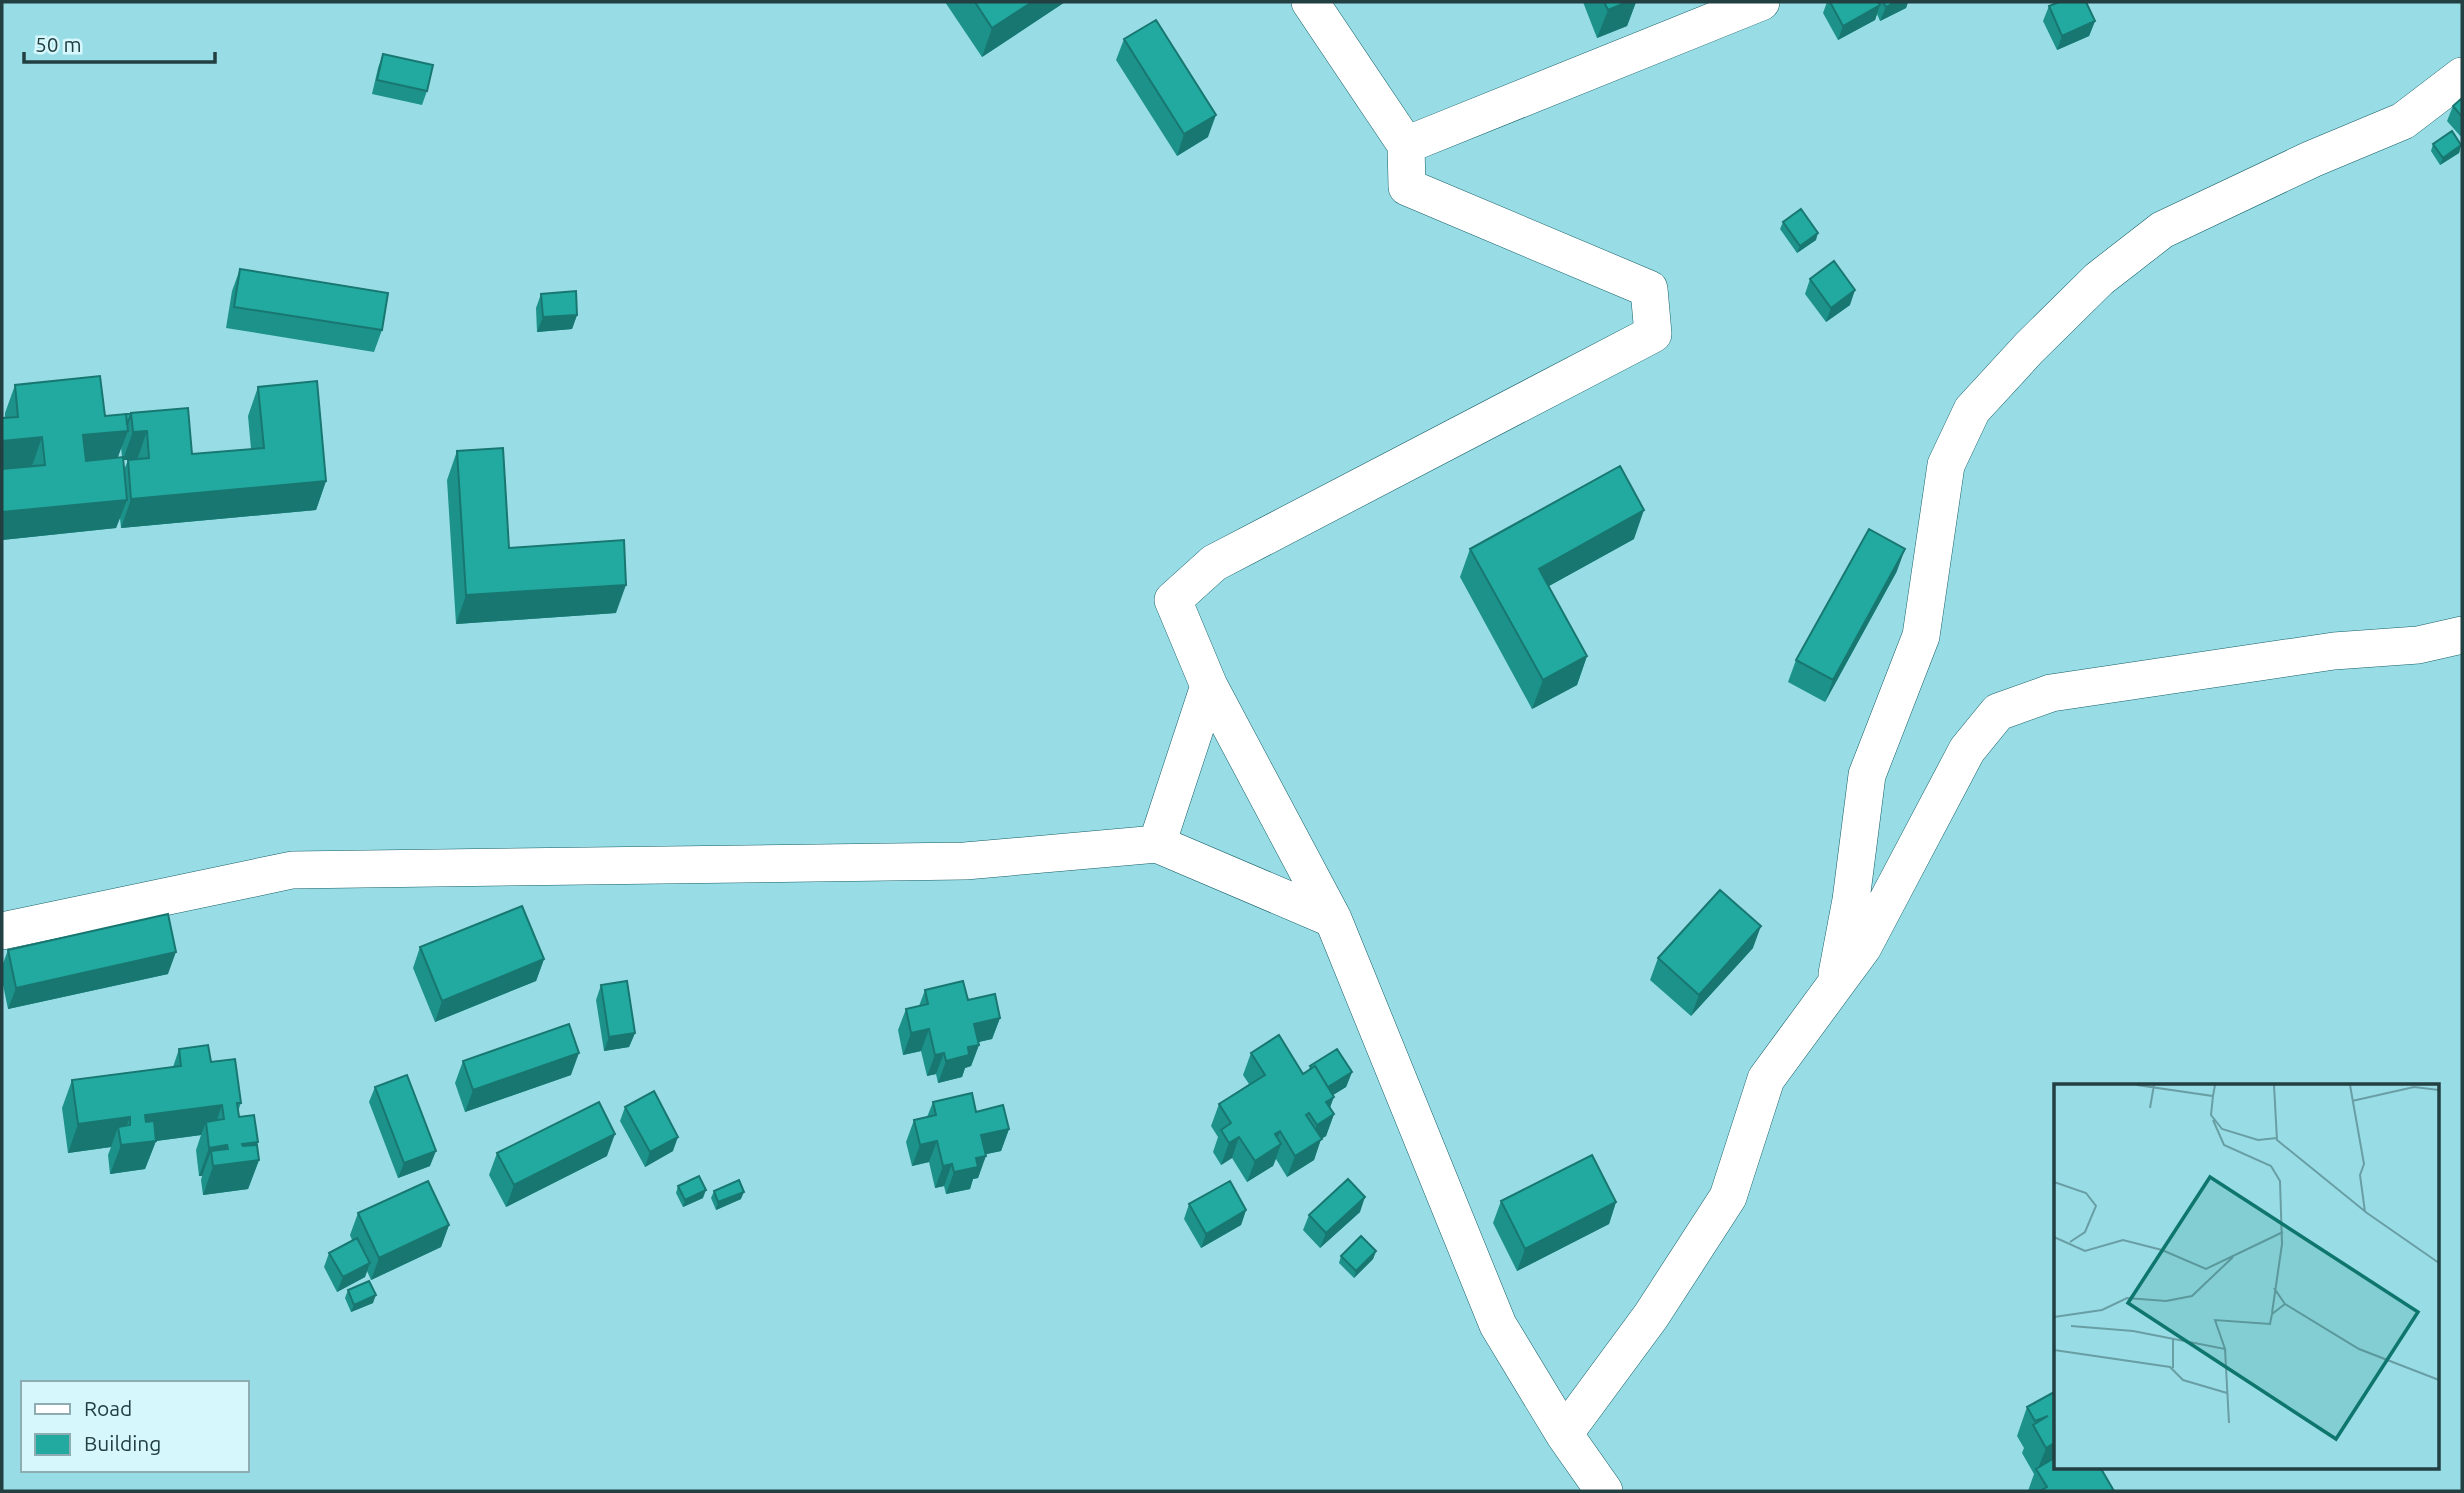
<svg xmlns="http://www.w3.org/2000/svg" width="2464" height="1493" viewBox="0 0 2464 1493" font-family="Ubuntu,sans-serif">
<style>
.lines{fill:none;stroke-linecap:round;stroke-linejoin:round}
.minor-casing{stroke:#155f67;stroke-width:38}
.minor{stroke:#fff;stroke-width:37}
.wall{fill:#1d928a;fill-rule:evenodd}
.shaded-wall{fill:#187770}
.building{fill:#22aaa0;stroke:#187770;stroke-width:2}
.inset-road{fill:none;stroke:#699ea4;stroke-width:2}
.view{fill:#0f766e;fill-opacity:0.15;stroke:#0f766e;stroke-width:3.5}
.inset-edge{fill:none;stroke:#223f42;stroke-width:3.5}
</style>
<rect width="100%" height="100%" fill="#98dde6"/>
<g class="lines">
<defs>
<path id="minor" d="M 1310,2 L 1406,145
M 1209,686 L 1333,919 L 1498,1325 L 1564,1434 L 1604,1491
M 1157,844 L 1209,686 L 1173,600 L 1214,563 L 1653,334 L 1649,289 L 1407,187 L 1406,145 L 1761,2
M 2,931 L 292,870 L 965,861 L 1157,844 L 1333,919
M 1837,974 L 1851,900 L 1867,775 L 1921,636 L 1946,465 L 1972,410 L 2029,348 L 2099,279 L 2162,230 L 2312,159 L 2403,121 L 2462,76
M 1564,1434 L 1651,1316 L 1728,1197 L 1766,1079 L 1863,947 L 1967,750 L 1998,712 L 2051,693 L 2334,651 L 2418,645 L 2462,635"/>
</defs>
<use href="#minor" class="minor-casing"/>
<use href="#minor" class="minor"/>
</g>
<path class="wall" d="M 945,2 L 1065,2 L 982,57 Z
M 1583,2 L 1636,2 L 1627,26 L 1597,38 Z
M 1827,2 L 1908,2 L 1906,8 L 1880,21 L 1877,14 L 1875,20 L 1838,40 L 1823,13 Z
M 2049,6 L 2095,21 L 2089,36 L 2057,50 L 2043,21 Z
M 1124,39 L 1208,137 L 1177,156 L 1116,60 Z
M 383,54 L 427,91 L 422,105 L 372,94 L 378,68 Z
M 2462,98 L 2462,138 L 2447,121 L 2453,106 Z
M 2433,144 L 2461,145 L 2459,153 L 2440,165 L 2431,151 Z
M 1783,222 L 1816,240 L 1797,253 L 1780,229 Z
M 240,269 L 382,330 L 374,352 L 226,328 L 232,291 Z
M 1810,279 L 1850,305 L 1826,322 L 1805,294 Z
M 541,294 L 577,315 L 572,329 L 537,332 L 536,308 Z
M 15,385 L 105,416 L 188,408 L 192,454 L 251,449 L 248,416 L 258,387 L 326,481 L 316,510 L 121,528 L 120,518 L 116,528 L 2,540 L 2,418 L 5,418 L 5,413 ZM 121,447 L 122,457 L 118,457 ZM 123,460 L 130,460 L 128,460 L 124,470 Z
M 457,451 L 509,548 L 616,613 L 456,624 L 447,480 Z
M 1634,539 L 1549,586 L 1587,656 L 1577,685 L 1532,709 L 1460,577 L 1470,549 Z
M 1897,571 L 1825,702 L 1788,682 L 1796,660 Z
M 420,947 L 544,959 L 536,981 L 435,1022 L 413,968 Z
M 1753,948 L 1691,1016 L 1650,980 L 1658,958 Z
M 8,950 L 168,974 L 8,1009 L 2,980 L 2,966 Z
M 601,985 L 635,1033 L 629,1047 L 604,1051 L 596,1000 Z
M 925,990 L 968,1000 L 1000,1018 L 992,1039 L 978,1042 L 979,1045 L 971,1066 L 965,1068 L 962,1077 L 938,1083 L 936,1074 L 927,1076 L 921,1051 L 903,1055 L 898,1030 L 906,1009 L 919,1006 Z
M 179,1049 L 211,1062 L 241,1103 L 238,1111 L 239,1117 L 258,1142 L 257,1145 L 259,1160 L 248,1189 L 203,1195 L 201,1180 L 202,1176 L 199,1176 L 196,1150 L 201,1135 L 156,1141 L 145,1169 L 110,1174 L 108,1155 L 111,1147 L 68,1153 L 62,1108 L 72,1080 L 173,1067 Z
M 1251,1053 L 1303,1074 L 1309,1070 L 1310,1066 L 1352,1072 L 1346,1087 L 1333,1095 L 1330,1108 L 1334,1114 L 1326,1136 L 1321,1139 L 1314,1160 L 1287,1177 L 1276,1159 L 1273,1166 L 1247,1182 L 1232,1158 L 1221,1165 L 1213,1152 L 1218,1137 L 1211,1126 L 1219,1104 L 1249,1084 L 1243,1075 Z
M 463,1061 L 571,1075 L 465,1112 L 455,1083 Z
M 375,1087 L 430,1166 L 398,1178 L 369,1102 Z
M 933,1102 L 976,1112 L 1009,1129 L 1001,1151 L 986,1154 L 978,1178 L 973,1179 L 970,1189 L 946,1194 L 944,1186 L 935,1188 L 929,1162 L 912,1166 L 906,1142 L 914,1120 L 927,1117 Z
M 625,1107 L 673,1151 L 645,1167 L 620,1121 Z
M 497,1153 L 607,1156 L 506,1207 L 489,1175 Z
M 678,1186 L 703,1198 L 683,1207 L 676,1193 Z
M 714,1191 L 741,1199 L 716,1210 L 711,1198 Z
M 1501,1201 L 1616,1202 L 1609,1224 L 1517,1271 L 1493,1223 Z
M 1189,1204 L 1246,1210 L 1241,1225 L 1201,1248 L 1184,1219 Z
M 1360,1212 L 1320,1248 L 1303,1230 L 1309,1215 Z
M 358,1213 L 449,1225 L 441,1247 L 371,1280 L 367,1271 L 365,1277 L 337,1292 L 324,1267 L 329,1253 L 352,1240 L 350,1235 Z
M 1376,1251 L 1373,1259 L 1354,1278 L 1339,1263 L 1341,1256 Z
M 348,1290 L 373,1303 L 351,1312 L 345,1298 Z
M 2056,1391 L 2056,1467 L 2114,1491 L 2028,1491 L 2034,1474 L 2022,1453 L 2024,1448 L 2017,1436 L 2027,1407 Z"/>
<path class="shaded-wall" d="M 1032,2 L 1065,2 L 982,57 L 992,28 Z
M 1627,2 L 1636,2 L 1627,26 L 1597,38 L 1608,10 Z
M 1895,2 L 1908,2 L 1906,8 L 1880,21 L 1886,7 Z
M 1880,5 L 1875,20 L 1838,40 L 1843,26 Z
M 2095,21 L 2089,36 L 2057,50 L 2062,36 Z
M 1216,115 L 1208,137 L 1177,156 L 1184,134 Z
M 2461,145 L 2459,153 L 2440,165 L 2443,158 Z
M 1818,233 L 1816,240 L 1797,253 L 1800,246 Z
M 1855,290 L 1850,305 L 1826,322 L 1831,308 Z
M 577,315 L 572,329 L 537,332 L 543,317 Z
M 128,431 L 117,459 L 73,463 L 83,435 Z
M 133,431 L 147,431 L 137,460 L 123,460 Z
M 42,437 L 32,466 L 2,469 L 2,441 Z
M 326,481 L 316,510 L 121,528 L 131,499 Z
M 127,500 L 116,528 L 2,540 L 2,512 Z
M 1644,510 L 1634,539 L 1529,597 L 1539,569 Z
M 1905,549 L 1897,571 L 1825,702 L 1833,680 Z
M 626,585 L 616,613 L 456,624 L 466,595 Z
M 1587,656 L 1577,685 L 1532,709 L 1543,680 Z
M 1761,926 L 1753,948 L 1691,1016 L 1699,995 Z
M 176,952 L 168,974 L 8,1009 L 16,988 Z
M 544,959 L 536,981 L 435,1022 L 442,1001 Z
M 1000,1018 L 992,1039 L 966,1045 L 974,1024 Z
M 929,1029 L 921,1051 L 903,1055 L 911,1033 Z
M 635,1033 L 629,1047 L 604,1051 L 609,1037 Z
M 979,1045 L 971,1066 L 965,1068 L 962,1077 L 938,1083 L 946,1061 L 968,1047 Z
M 579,1053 L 571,1075 L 465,1112 L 473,1090 Z
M 944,1053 L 936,1074 L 927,1076 L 935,1055 Z
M 1352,1072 L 1346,1087 L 1320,1103 L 1325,1089 Z
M 1334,1097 L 1326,1118 L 1326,1102 Z
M 222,1105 L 212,1134 L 206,1122 L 201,1135 L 156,1141 L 145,1169 L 110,1174 L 121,1145 L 145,1115 Z
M 1334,1114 L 1326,1136 L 1321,1139 L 1314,1160 L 1287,1177 L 1295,1156 L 1309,1146 L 1317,1125 Z
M 130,1117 L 120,1143 L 118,1127 L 111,1147 L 68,1153 L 78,1124 Z
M 1009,1129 L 1001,1151 L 973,1157 L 981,1135 Z
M 1280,1131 L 1274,1149 L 1281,1144 L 1273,1166 L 1247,1182 L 1255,1161 L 1275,1134 Z
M 615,1134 L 607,1156 L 506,1207 L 514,1185 Z
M 678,1137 L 673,1151 L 645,1167 L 650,1152 Z
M 1239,1137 L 1232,1158 L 1221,1165 L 1229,1143 Z
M 937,1141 L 929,1162 L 912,1166 L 920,1145 Z
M 258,1142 L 251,1161 L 259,1160 L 248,1189 L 203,1195 L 213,1166 L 211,1151 L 202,1176 L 199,1176 L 209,1148 L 227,1145 L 220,1165 L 242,1144 Z
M 436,1151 L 430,1166 L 398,1178 L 404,1163 Z
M 986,1156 L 978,1178 L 973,1179 L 970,1189 L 946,1194 L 954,1172 L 976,1158 Z
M 952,1164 L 944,1186 L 935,1188 L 943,1166 Z
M 706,1190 L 703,1198 L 683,1207 L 685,1200 Z
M 744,1192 L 741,1199 L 716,1210 L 718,1202 Z
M 1365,1197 L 1360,1212 L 1320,1248 L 1326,1233 Z
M 1616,1202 L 1609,1224 L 1517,1271 L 1525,1249 Z
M 1246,1210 L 1241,1225 L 1201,1248 L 1206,1234 Z
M 449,1225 L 441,1247 L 371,1280 L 379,1258 Z
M 1376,1251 L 1373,1259 L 1354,1278 L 1356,1271 Z
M 370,1263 L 365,1277 L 337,1292 L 343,1277 Z
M 376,1295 L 373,1303 L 351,1312 L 354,1305 Z
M 2056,1442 L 2056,1452 L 2051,1468 L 2037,1471 L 2046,1448 Z"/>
<path class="building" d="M 975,2 L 1032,2 L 992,28 Z
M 1604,2 L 1627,2 L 1608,10 Z
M 1830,2 L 1878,2 L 1880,5 L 1843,26 Z
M 1883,2 L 1895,2 L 1886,7 Z
M 2059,2 L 2086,2 L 2095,21 L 2062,36 L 2049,6 Z
M 1156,20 L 1216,115 L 1184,134 L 1124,39 Z
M 383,54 L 433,65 L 427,91 L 377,80 Z
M 2462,98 L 2462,117 L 2453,106 Z
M 2452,131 L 2461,145 L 2443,158 L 2433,144 Z
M 1801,209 L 1818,233 L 1800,246 L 1783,222 Z
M 1834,261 L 1855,290 L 1831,308 L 1810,279 Z
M 240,269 L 388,293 L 382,330 L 234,307 Z
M 576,291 L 577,315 L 543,317 L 541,294 Z
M 100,376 L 105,416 L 126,414 L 128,431 L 83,435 L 86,461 L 123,457 L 127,500 L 2,512 L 2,469 L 45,465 L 42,437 L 2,441 L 2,418 L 18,417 L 15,385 Z
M 317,381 L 326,481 L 131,499 L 128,460 L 149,458 L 147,431 L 133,432 L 131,413 L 188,408 L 192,454 L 264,448 L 258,387 Z
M 126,414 L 131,414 L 127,425 Z
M 503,448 L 509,548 L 624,540 L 626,585 L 466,595 L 457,451 Z
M 1620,466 L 1644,510 L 1539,569 L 1587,656 L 1543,680 L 1470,549 Z
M 1869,529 L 1905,549 L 1833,680 L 1796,660 Z
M 1720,890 L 1761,926 L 1699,995 L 1658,958 Z
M 522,906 L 544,959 L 442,1001 L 420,947 Z
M 168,914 L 176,952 L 16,988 L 8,950 Z
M 627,981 L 635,1033 L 609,1037 L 601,985 Z
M 963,981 L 968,1000 L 995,994 L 1000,1018 L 974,1024 L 979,1045 L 968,1047 L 969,1055 L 946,1061 L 944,1053 L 935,1055 L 929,1029 L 911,1033 L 906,1009 L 928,1004 L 925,990 Z
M 569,1024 L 579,1053 L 473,1090 L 463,1061 Z
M 1279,1035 L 1303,1074 L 1315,1066 L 1334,1097 L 1326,1102 L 1334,1114 L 1317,1125 L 1309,1113 L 1306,1115 L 1322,1139 L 1295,1156 L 1280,1131 L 1275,1134 L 1281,1144 L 1255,1161 L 1239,1137 L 1229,1143 L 1221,1130 L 1231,1123 L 1219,1104 L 1265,1075 L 1251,1053 Z
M 208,1045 L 211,1062 L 235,1059 L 241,1103 L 237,1103 L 239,1117 L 254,1115 L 258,1142 L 242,1144 L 243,1146 L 257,1145 L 259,1160 L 213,1166 L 211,1151 L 228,1149 L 227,1145 L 209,1148 L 206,1122 L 224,1119 L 222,1105 L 145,1115 L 146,1122 L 154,1121 L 156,1141 L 121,1145 L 118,1127 L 130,1125 L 130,1117 L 78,1124 L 72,1080 L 181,1066 L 179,1049 Z
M 1337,1049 L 1352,1072 L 1328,1087 L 1315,1066 L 1312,1068 L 1310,1066 Z
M 407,1075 L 436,1151 L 404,1163 L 375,1087 Z
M 654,1091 L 678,1137 L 650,1152 L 625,1107 Z
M 972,1093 L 976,1112 L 1003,1105 L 1009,1129 L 981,1135 L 986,1156 L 976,1158 L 978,1167 L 954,1172 L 952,1164 L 943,1166 L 937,1141 L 920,1145 L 914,1120 L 936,1115 L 933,1102 Z
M 599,1102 L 615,1134 L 514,1185 L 497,1153 Z
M 1592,1155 L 1616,1202 L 1525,1249 L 1501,1201 Z
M 699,1176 L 706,1190 L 685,1200 L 678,1186 Z
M 1348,1179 L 1365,1197 L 1326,1233 L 1309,1215 Z
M 739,1180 L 744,1192 L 718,1202 L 714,1191 Z
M 428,1181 L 449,1225 L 379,1258 L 358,1213 Z
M 1230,1181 L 1246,1210 L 1206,1234 L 1189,1204 Z
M 1361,1236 L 1376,1251 L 1356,1271 L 1341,1256 Z
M 357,1238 L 370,1263 L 343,1277 L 329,1253 Z
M 369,1281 L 376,1295 L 354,1305 L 348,1290 Z
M 2056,1391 L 2056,1442 L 2046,1448 L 2033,1425 L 2048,1416 L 2035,1421 L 2027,1407 Z
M 2056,1457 L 2056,1467 L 2100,1467 L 2114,1491 L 2040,1491 L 2047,1487 L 2036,1469 Z"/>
<g transform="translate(2054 1084)">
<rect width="385" height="385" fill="#98dde6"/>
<path class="inset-road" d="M 83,1 L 159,12 L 161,1M 220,1 L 223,56 L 313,129 L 385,179M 296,1 L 310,80 L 306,91 L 311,128M 159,12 L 157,31 L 168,45 L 204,56 L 223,54M 298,17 L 360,3 L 385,6M 96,24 L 100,1M 159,36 L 170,61 L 217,82 L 226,97 L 228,160 L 218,229M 0,98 L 32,109 L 42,122 L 31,148 L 16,158M 0,153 L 31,167 L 69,156 L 108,166 L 152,185 L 229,148M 220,204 L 231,220 L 305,265 L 385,296M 0,233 L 48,226 L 73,214 L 112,217 L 138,212 L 179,173M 17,242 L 79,247 L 171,265 L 161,236 L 216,240 L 218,230 L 231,220M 171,265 L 175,339M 0,266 L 116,283 L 129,296 L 173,309M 119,284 L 119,255M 385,309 L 385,334"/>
<path class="view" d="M 156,93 L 364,228 L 282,355 L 74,219 Z"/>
<rect width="385" height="385" class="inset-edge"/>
</g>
<rect width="2464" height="1493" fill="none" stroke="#223f42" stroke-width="7"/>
<rect x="21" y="1381" width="228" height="91" fill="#d6f7fc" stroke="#8eadb2" stroke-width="2"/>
<rect x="35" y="1404" width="35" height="10" fill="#ffffff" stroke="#8eadb2" stroke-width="2"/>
<text x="84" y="1416" font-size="21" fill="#223f42">Road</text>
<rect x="35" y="1434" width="35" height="21" fill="#22aaa0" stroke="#8eadb2" stroke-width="2"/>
<text x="84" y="1451" font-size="21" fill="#223f42">Building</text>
<path d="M24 52v10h191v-10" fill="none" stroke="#223f42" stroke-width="3.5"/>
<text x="35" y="52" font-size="21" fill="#223f42" stroke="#d6f7fc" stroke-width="5" paint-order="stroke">50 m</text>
</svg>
